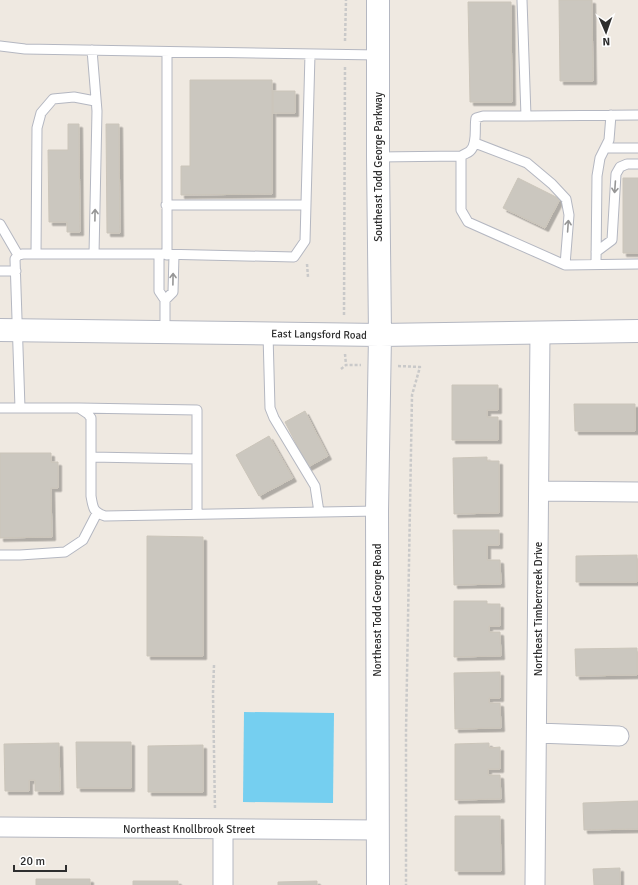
<svg xmlns="http://www.w3.org/2000/svg" width="638" height="885" viewBox="0 0 638 885" font-family="Signika,sans-serif">
<style>
.water{fill:#75cff0}
.building{fill:#cbc7bf;stroke:#cbc5ba;filter:url(#shadow)}
.lines{fill:none;stroke-linecap:round;stroke-linejoin:round}
.lane-casing{stroke:#b4b7c1;stroke-width:11}
.street-casing{stroke:#b4b7c1;stroke-width:21}
.secondary-casing{stroke:#b4b7c1;stroke-width:24}
.path{stroke:#c9c9c9;stroke-width:2.5;stroke-dasharray:3 2;stroke-linecap:butt}
.lane{stroke:#fff;stroke-width:9}
.street{stroke:#fff;stroke-width:19}
.secondary{stroke:#fff;stroke-width:22}
.oneway{stroke:#969696}
.labels{text-anchor:middle;stroke-width:3;stroke-linejoin:round;paint-order:stroke}
.street-label{font-size:11px;fill:#2e2e2e;stroke:#fff}
</style>
<defs>
<filter id="shadow"><feDropShadow dx="3.5" dy="3.5" stdDeviation="0" flood-color="#0004"/></filter>
</defs>
<rect width="100%" height="100%" fill="#efe9e1"/>
<path class="water" d="M 244,712 L 334,713 L 333,803 L 243,802 Z"/>
<path class="building" d="M 559,0 L 592,0 L 593,81 L 560,81 Z
M 468,2 L 511,2 L 512,102 L 470,102 Z
M 190,80 L 272,80 L 272,194 L 181,195 L 181,166 L 190,166 Z
M 273,91 L 295,91 L 295,113 L 273,113 Z
M 68,124 L 79,124 L 80,232 L 67,232 L 67,222 L 49,222 L 48,150 L 68,150 Z
M 106,124 L 119,124 L 120,233 L 107,233 Z
M 518,178 L 560,199 L 545,228 L 503,208 Z
M 623,178 L 638,178 L 638,253 L 623,253 Z
M 452,385 L 498,385 L 498,410 L 487,410 L 487,417 L 498,417 L 498,440 L 452,440 Z
M 574,404 L 635,404 L 635,431 L 575,431 Z
M 305,411 L 328,456 L 308,467 L 285,422 Z
M 269,436 L 293,478 L 259,496 L 236,455 Z
M 0,453 L 51,453 L 51,462 L 58,462 L 58,488 L 51,488 L 52,537 L 0,538 Z
M 487,457 L 487,461 L 499,461 L 499,513 L 454,514 L 453,458 Z
M 453,530 L 499,530 L 499,545 L 487,545 L 487,560 L 500,560 L 501,584 L 454,585 Z
M 147,536 L 203,537 L 203,656 L 147,656 Z
M 637,555 L 637,582 L 576,582 L 576,556 Z
M 454,601 L 487,601 L 487,604 L 500,604 L 500,626 L 489,626 L 489,632 L 500,632 L 501,656 L 454,657 Z
M 637,648 L 637,675 L 576,676 L 575,649 Z
M 500,672 L 500,698 L 489,698 L 489,703 L 500,703 L 501,728 L 455,729 L 454,673 Z
M 76,742 L 131,742 L 131,788 L 77,788 Z
M 59,743 L 60,791 L 35,791 L 35,780 L 29,780 L 29,791 L 5,791 L 4,744 Z
M 489,743 L 489,748 L 500,747 L 500,769 L 488,769 L 488,775 L 500,775 L 501,799 L 455,800 L 455,744 Z
M 203,745 L 203,792 L 148,792 L 148,746 Z
M 638,801 L 638,829 L 584,830 L 583,803 Z
M 455,816 L 500,816 L 501,871 L 455,871 Z
M 620,868 L 620,885 L 594,885 L 593,869 Z
M 36,879 L 90,879 L 90,885 L 36,885 Z
M 133,881 L 178,881 L 178,885 L 133,885 Z
M 317,881 L 317,885 L 278,885 L 278,882 Z"/>
<g class="lines">
<defs>
<path id="lane" d="M 0,46 L 25,49 L 378,55
M 92,50 L 97,111 L 94,254
M 526,116 L 638,115
M 475,143 L 527,163 L 552,184 L 566,199 L 569,215 L 565,265
M 605,148 L 638,148
M 461,156 L 461,210 L 468,222 L 565,265 L 638,264
M 378,157 L 461,156 C 464,154 468,153 470,151 C 478,144 474,127 476,118 L 483,116 L 526,116 L 522,0
M 166,205 L 306,205
M 0,224 L 18,255
M 596,252 L 612,240 L 616,174 L 620,167 L 627,164 L 638,164
M 36,254 L 37,128 L 41,113 L 53,99 L 74,97 L 95,101
M 159,254 L 159,291 L 165,300 L 165,332
M 167,255 L 167,52
M 596,263 L 597,176 L 600,158 L 609,140 L 611,115
M 0,271 L 16,271
M 165,300 L 173,292 L 174,255
M 268,334 L 270,408 L 274,418 L 315,486 L 319,512
M 0,408 L 79,408 L 88,414 L 91,418 L 91,496 C 93,508 93,512 105,516 L 377,511
M 20,408 L 15,259 L 18,255 L 23,254 L 159,254 L 294,257 L 305,241 L 310,54
M 79,408 L 197,410 L 197,514
M 91,457 L 197,459
M 0,555 L 20,555 L 65,552 L 83,540 L 97,513"/>
<path id="street" d="M 539,491 L 638,492
M 537,733 L 619,736
M 0,827 L 378,830
M 223,829 L 223,885
M 535,885 L 540,333"/>
<path id="secondary" d="M 378,0 L 378,157 L 380,335 L 377,511 L 378,885
M 0,330 L 380,335 L 638,331"/>
</defs>
<use href="#lane" class="lane-casing"/>
<use href="#street" class="street-casing"/>
<use href="#secondary" class="secondary-casing"/>
<path class="path" d="M 345,41 L 346,0
M 307,264 L 308,277
M 344,315 L 345,66
M 345,354 L 346,365
M 398,366 L 420,367 L 412,395 L 406,732 L 406,885
M 341,369 L 346,365 L 361,365
M 214,665 L 213,693 L 215,810"/>
<use href="#lane" class="lane"/>
<use href="#street" class="street"/>
<use href="#secondary" class="secondary"/>
</g>
<defs><path id="oneway-shaft" d="M-6 0H5M1.5-3L5.5 0L1.5 3" fill="none" stroke-width="1.6" stroke-linecap="round" stroke-linejoin="round"/></defs>
<g class="oneway">
<use href="#oneway-shaft" transform="translate(615 187) rotate(94)"/>
<use href="#oneway-shaft" transform="translate(95 215) rotate(-89)"/>
<use href="#oneway-shaft" transform="translate(568 226) rotate(-86)"/>
<use href="#oneway-shaft" transform="translate(173 279) rotate(-89)"/>
</g>
<g class="labels">
<g class="street-label">
<text transform="translate(378 167) rotate(-90)" y="4">Southeast Todd George Parkway</text>
<text transform="translate(319 334) rotate(1)" y="4">East Langsford Road</text>
<text transform="translate(538 609) rotate(-90)" y="4">Northeast Timbercreek Drive</text>
<text transform="translate(377 610) rotate(-90)" y="4">Northeast Todd George Road</text>
<text x="189" y="833">Northeast Knollbrook Street</text>
</g>
</g>
<g transform="translate(606 32) rotate(178)" stroke="#ffffff" stroke-width="3" paint-order="stroke">
<path d="M0-3L7 15L0 10L-7 15Z" fill="#2e2e2e"/>
<text y="-6" font-size="11" font-weight="bold" text-anchor="middle" fill="#2e2e2e">N</text>
</g>
<path d="M14 865v6h52v-6" fill="none" stroke="#2e2e2e" stroke-width="2"/>
<text x="20" y="865" font-size="12" fill="#2e2e2e" stroke="#ffffff" stroke-width="3" paint-order="stroke">20 m</text>
</svg>
